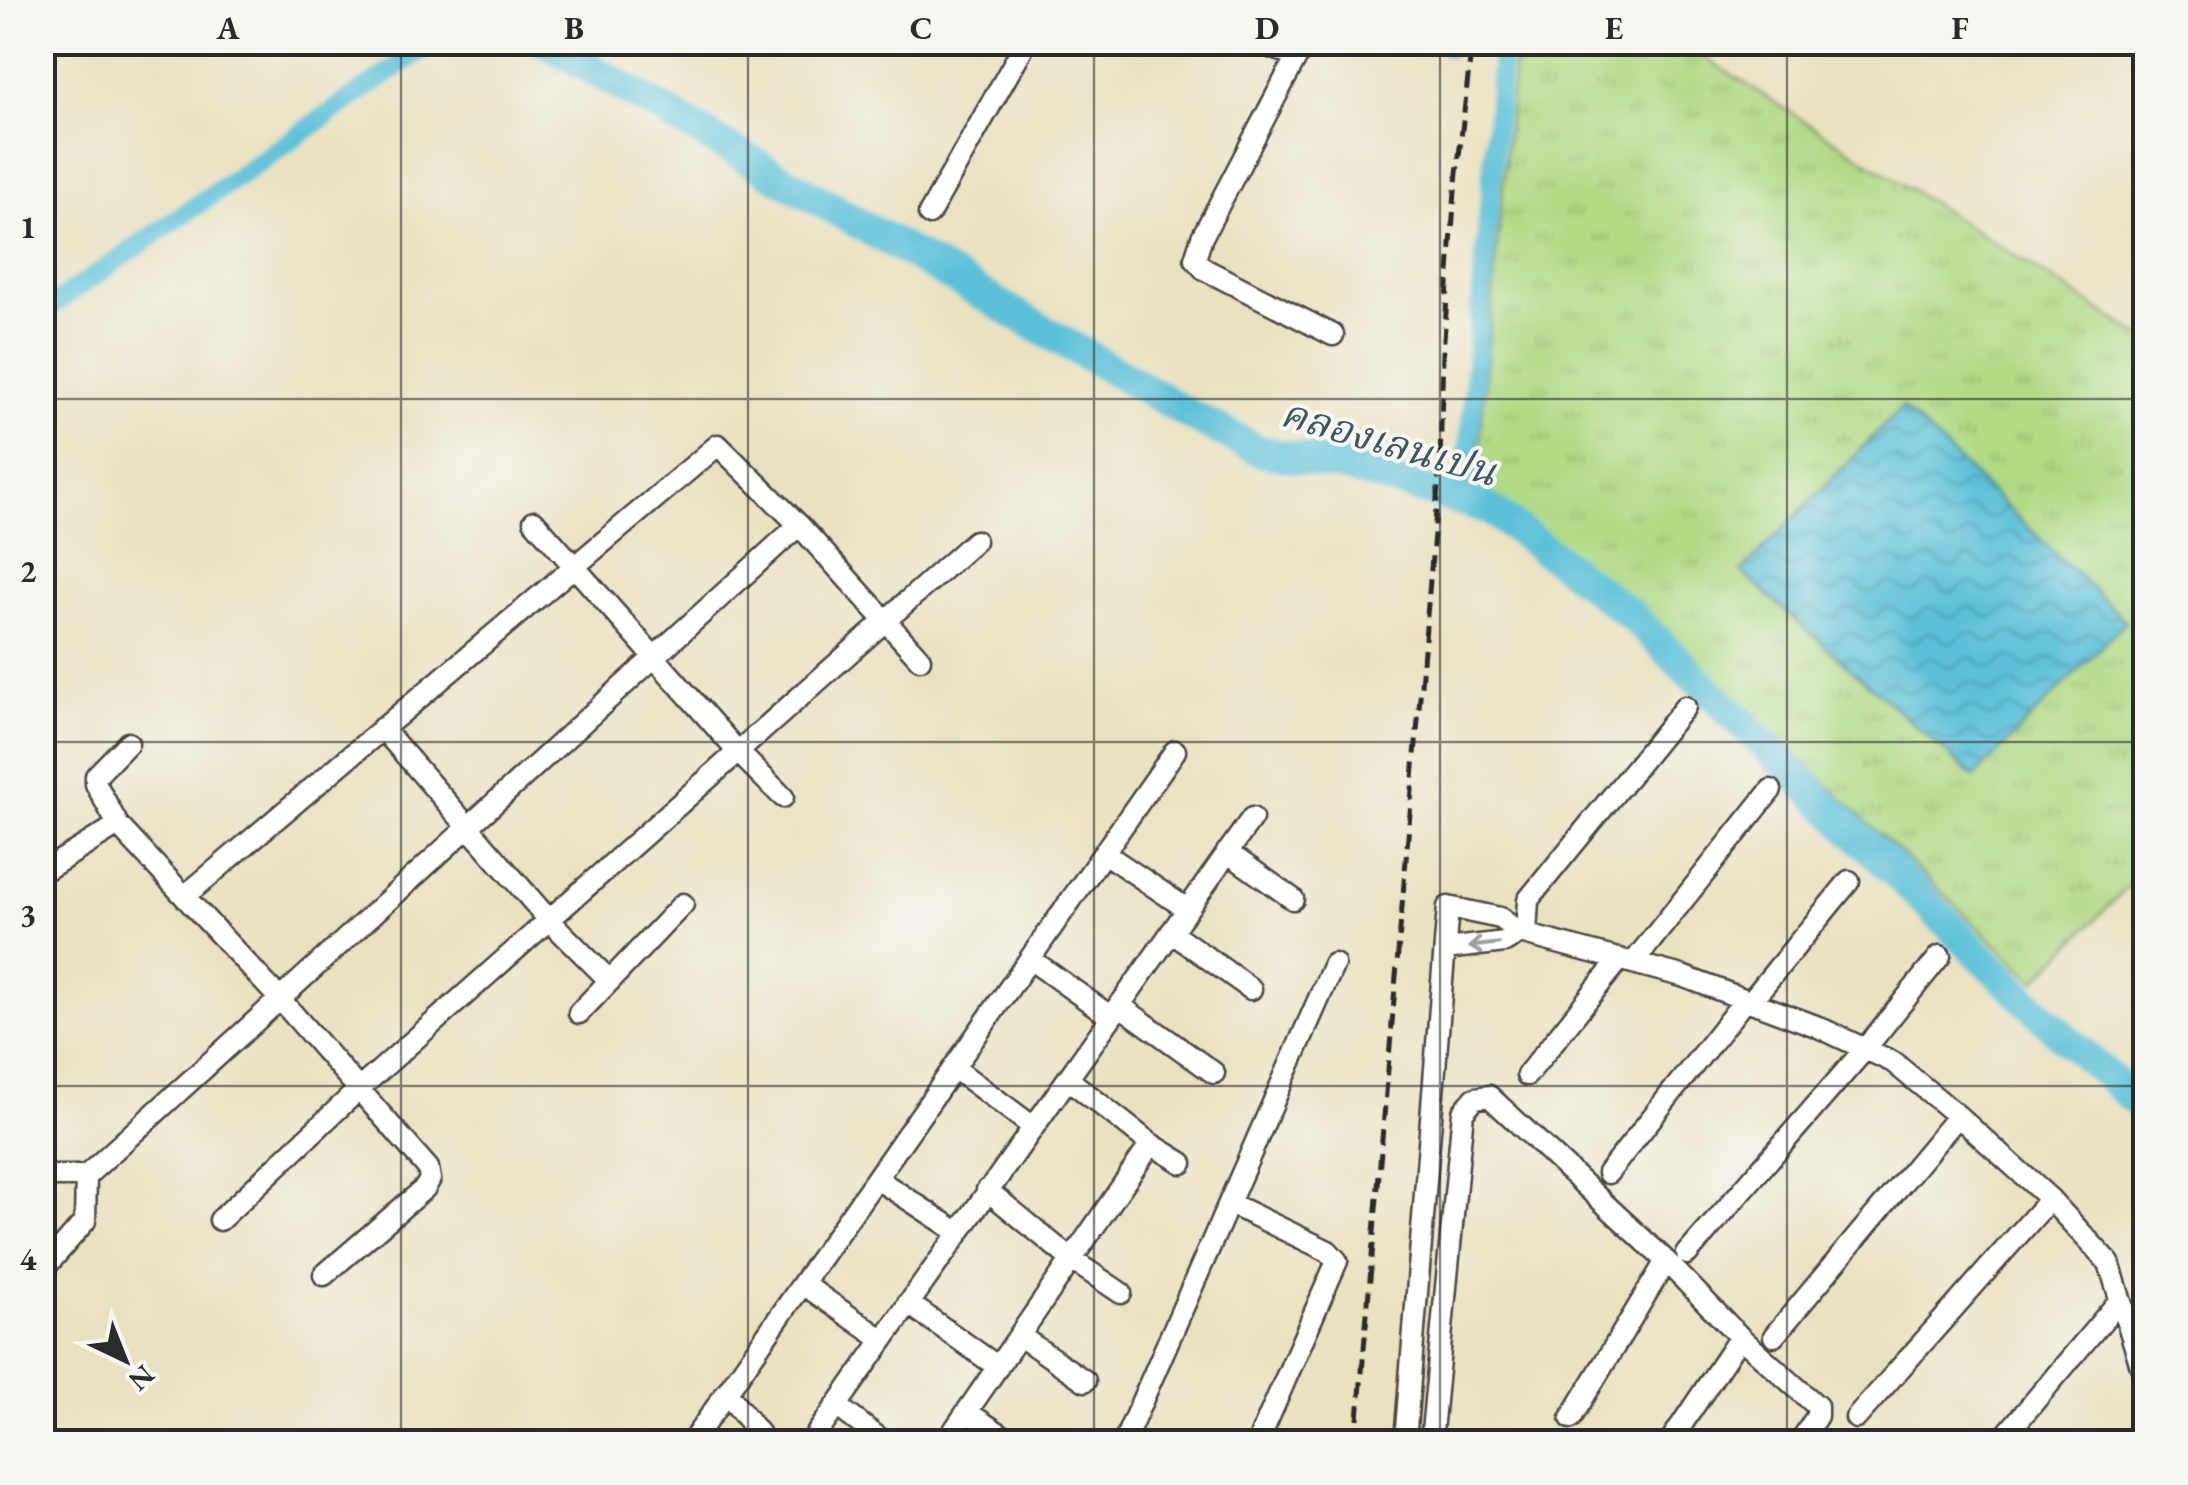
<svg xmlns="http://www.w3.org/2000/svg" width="2188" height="1485" viewBox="0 0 2188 1485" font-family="'EB Garamond','Noto Serif Thai',serif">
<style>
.grass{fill:url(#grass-tufts);stroke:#6e8258;stroke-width:2.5}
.water{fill:url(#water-waves);stroke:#437682;stroke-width:2.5}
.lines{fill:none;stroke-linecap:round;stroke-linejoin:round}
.canal{stroke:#5bc1d8;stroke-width:20}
.river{stroke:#5bc1d8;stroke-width:32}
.minor-casing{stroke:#484641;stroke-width:25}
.minor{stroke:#fff;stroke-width:20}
.rail{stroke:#2b2b2b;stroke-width:5;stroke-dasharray:15 8;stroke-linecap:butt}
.oneway{stroke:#a0a0a0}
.grid{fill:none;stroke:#2b2b2b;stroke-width:2.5;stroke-opacity:0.55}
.labels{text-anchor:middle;stroke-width:8;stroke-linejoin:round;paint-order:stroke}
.water-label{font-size:40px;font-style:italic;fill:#39585f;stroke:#f6f6f2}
.neatline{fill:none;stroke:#2b2b2b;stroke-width:4}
.grid-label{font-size:32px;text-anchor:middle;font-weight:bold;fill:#2b2b2b}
</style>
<defs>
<pattern id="grass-tufts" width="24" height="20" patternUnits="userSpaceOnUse" patternTransform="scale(2.5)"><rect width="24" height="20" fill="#b0da85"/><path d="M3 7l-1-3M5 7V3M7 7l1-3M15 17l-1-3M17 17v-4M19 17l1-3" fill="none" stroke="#98bb73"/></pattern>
<pattern id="water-waves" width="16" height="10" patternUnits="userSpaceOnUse" patternTransform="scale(2.5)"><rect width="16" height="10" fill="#5bc1d8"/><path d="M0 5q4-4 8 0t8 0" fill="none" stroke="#4b9daf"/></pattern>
</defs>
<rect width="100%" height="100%" fill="#f6f6f2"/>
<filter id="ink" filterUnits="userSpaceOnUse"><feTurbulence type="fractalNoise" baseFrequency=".01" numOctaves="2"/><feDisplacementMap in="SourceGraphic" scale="20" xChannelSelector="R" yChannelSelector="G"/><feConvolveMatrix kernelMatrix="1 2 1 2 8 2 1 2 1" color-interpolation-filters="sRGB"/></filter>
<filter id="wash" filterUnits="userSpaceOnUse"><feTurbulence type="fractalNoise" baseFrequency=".0048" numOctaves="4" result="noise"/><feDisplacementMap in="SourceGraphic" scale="40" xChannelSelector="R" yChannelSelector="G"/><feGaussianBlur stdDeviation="2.25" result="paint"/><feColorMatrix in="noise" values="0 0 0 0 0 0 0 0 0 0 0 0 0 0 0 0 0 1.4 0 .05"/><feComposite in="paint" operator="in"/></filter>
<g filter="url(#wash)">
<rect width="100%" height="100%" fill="#eae1bf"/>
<path class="grass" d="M 1516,43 L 1682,43 L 2145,339 L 2145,869 L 2035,981 L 1696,660 L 1589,567 L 1475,489 Z"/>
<path class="water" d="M 1902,407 L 2126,621 L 1974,777 L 1741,572 Z"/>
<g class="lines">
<path class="canal" d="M 1449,47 L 1449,42
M 42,312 L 433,42
M 1464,502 L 1503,42"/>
<path class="river" d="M 545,42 L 1192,416 L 1260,451 L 1345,467 L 1490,509 L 1632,616 L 2065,1038 L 2146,1110"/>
</g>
</g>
<g filter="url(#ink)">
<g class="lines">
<defs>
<path id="minor" d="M 1255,42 L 1297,56 L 1305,42
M 1297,56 L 1202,237 L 1195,259 L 1204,269 L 1333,335
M 929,214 L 1026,42
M 534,521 L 738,752 L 783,797
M 382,728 L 549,920 L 610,981
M 128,743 L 96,776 L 96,784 L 118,825 L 279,998 L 428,1168 L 430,1179 L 425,1188 L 324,1275
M 1227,852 L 1293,899
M 1104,853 L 1187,909
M 42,872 L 118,825
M 185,896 L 718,445 L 799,525 L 920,659
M 1171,932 L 1251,989
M 1526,934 L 1528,900 L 1685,707
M 1445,949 L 1505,942 L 1520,933
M 1030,959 L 1111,1017
M 1633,963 L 1771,790
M 1751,1001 L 1849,881
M 1119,1005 L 1214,1073
M 579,1013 L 683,904
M 954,1068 L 1032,1126
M 1527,1075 L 1620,959
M 1068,1079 L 1151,1144 L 1182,1163
M 1608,1173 L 1745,1000
M 42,1176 L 86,1176 L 799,525
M 877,1179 L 958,1232
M 987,1190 L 1072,1260 L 1121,1293
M 1231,1204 L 1328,1251 L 1337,1261 L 1258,1442
M 220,1220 L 359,1089 L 975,541
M 1687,1254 L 1865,1049 L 1940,956
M 48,1264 L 85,1221 L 86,1176
M 803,1284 L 883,1340
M 908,1303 L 998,1367
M 1020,1336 L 1085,1381
M 1774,1336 L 1958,1116
M 727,1393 L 765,1442
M 837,1406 L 884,1442
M 967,1412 L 1012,1442
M 1571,1418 L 1666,1261
M 1856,1418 L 2050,1199
M 692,1442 L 1175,751
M 811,1442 L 1252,818
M 946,1442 L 1151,1144
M 1124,1442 L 1334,964
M 1405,1442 L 1448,907 L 1500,918 L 1520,933 L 1682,976 L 1816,1026 L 1893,1062 L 1958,1116 L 2050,1199 L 2109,1263 L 2146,1382
M 1431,1442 L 1463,1112 L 1475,1098 L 1489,1096 L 1666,1261 L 1740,1337 L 1817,1406 L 1817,1416 L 1800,1442
M 1670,1442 L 1740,1337
M 2000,1442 L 2120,1300"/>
</defs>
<use href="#minor" class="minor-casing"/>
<use href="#minor" class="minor"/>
<path class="rail" d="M 1356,1442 L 1440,464 L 1443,353 L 1455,191 L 1472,42"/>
</g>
<defs><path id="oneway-shaft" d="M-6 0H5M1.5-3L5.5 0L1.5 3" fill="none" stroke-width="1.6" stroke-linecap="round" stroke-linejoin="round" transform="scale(2.5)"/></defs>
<use class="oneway" href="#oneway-shaft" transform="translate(1484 945) rotate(173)"/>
</g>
<path class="grid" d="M 401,42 L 401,1442M 748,42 L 748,1442M 1094,42 L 1094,1442M 1440,42 L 1440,1442M 1787,42 L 1787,1442M 42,399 L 2146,399M 42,742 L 2146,742M 42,1086 L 2146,1086"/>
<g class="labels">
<g class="water-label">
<text transform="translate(1389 442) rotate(16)" y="14">คลองเลนเปน</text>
</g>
</g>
<rect width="2188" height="1485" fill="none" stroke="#f6f6f2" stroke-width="110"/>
<g transform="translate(125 1360) rotate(137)" stroke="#f6f6f2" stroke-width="8" paint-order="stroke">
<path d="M0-8L18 38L0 25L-18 38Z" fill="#2b2b2b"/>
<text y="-15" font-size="28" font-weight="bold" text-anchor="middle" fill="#2b2b2b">N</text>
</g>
<rect x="55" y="55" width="2078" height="1375" class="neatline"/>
<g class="grid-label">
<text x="228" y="39">A</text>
<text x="574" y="39">B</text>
<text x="921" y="39">C</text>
<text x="1267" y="39">D</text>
<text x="1614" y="39">E</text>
<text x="1960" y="39">F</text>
<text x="28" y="238">1</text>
<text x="28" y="582">2</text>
<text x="28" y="926">3</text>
<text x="28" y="1270">4</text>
</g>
</svg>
